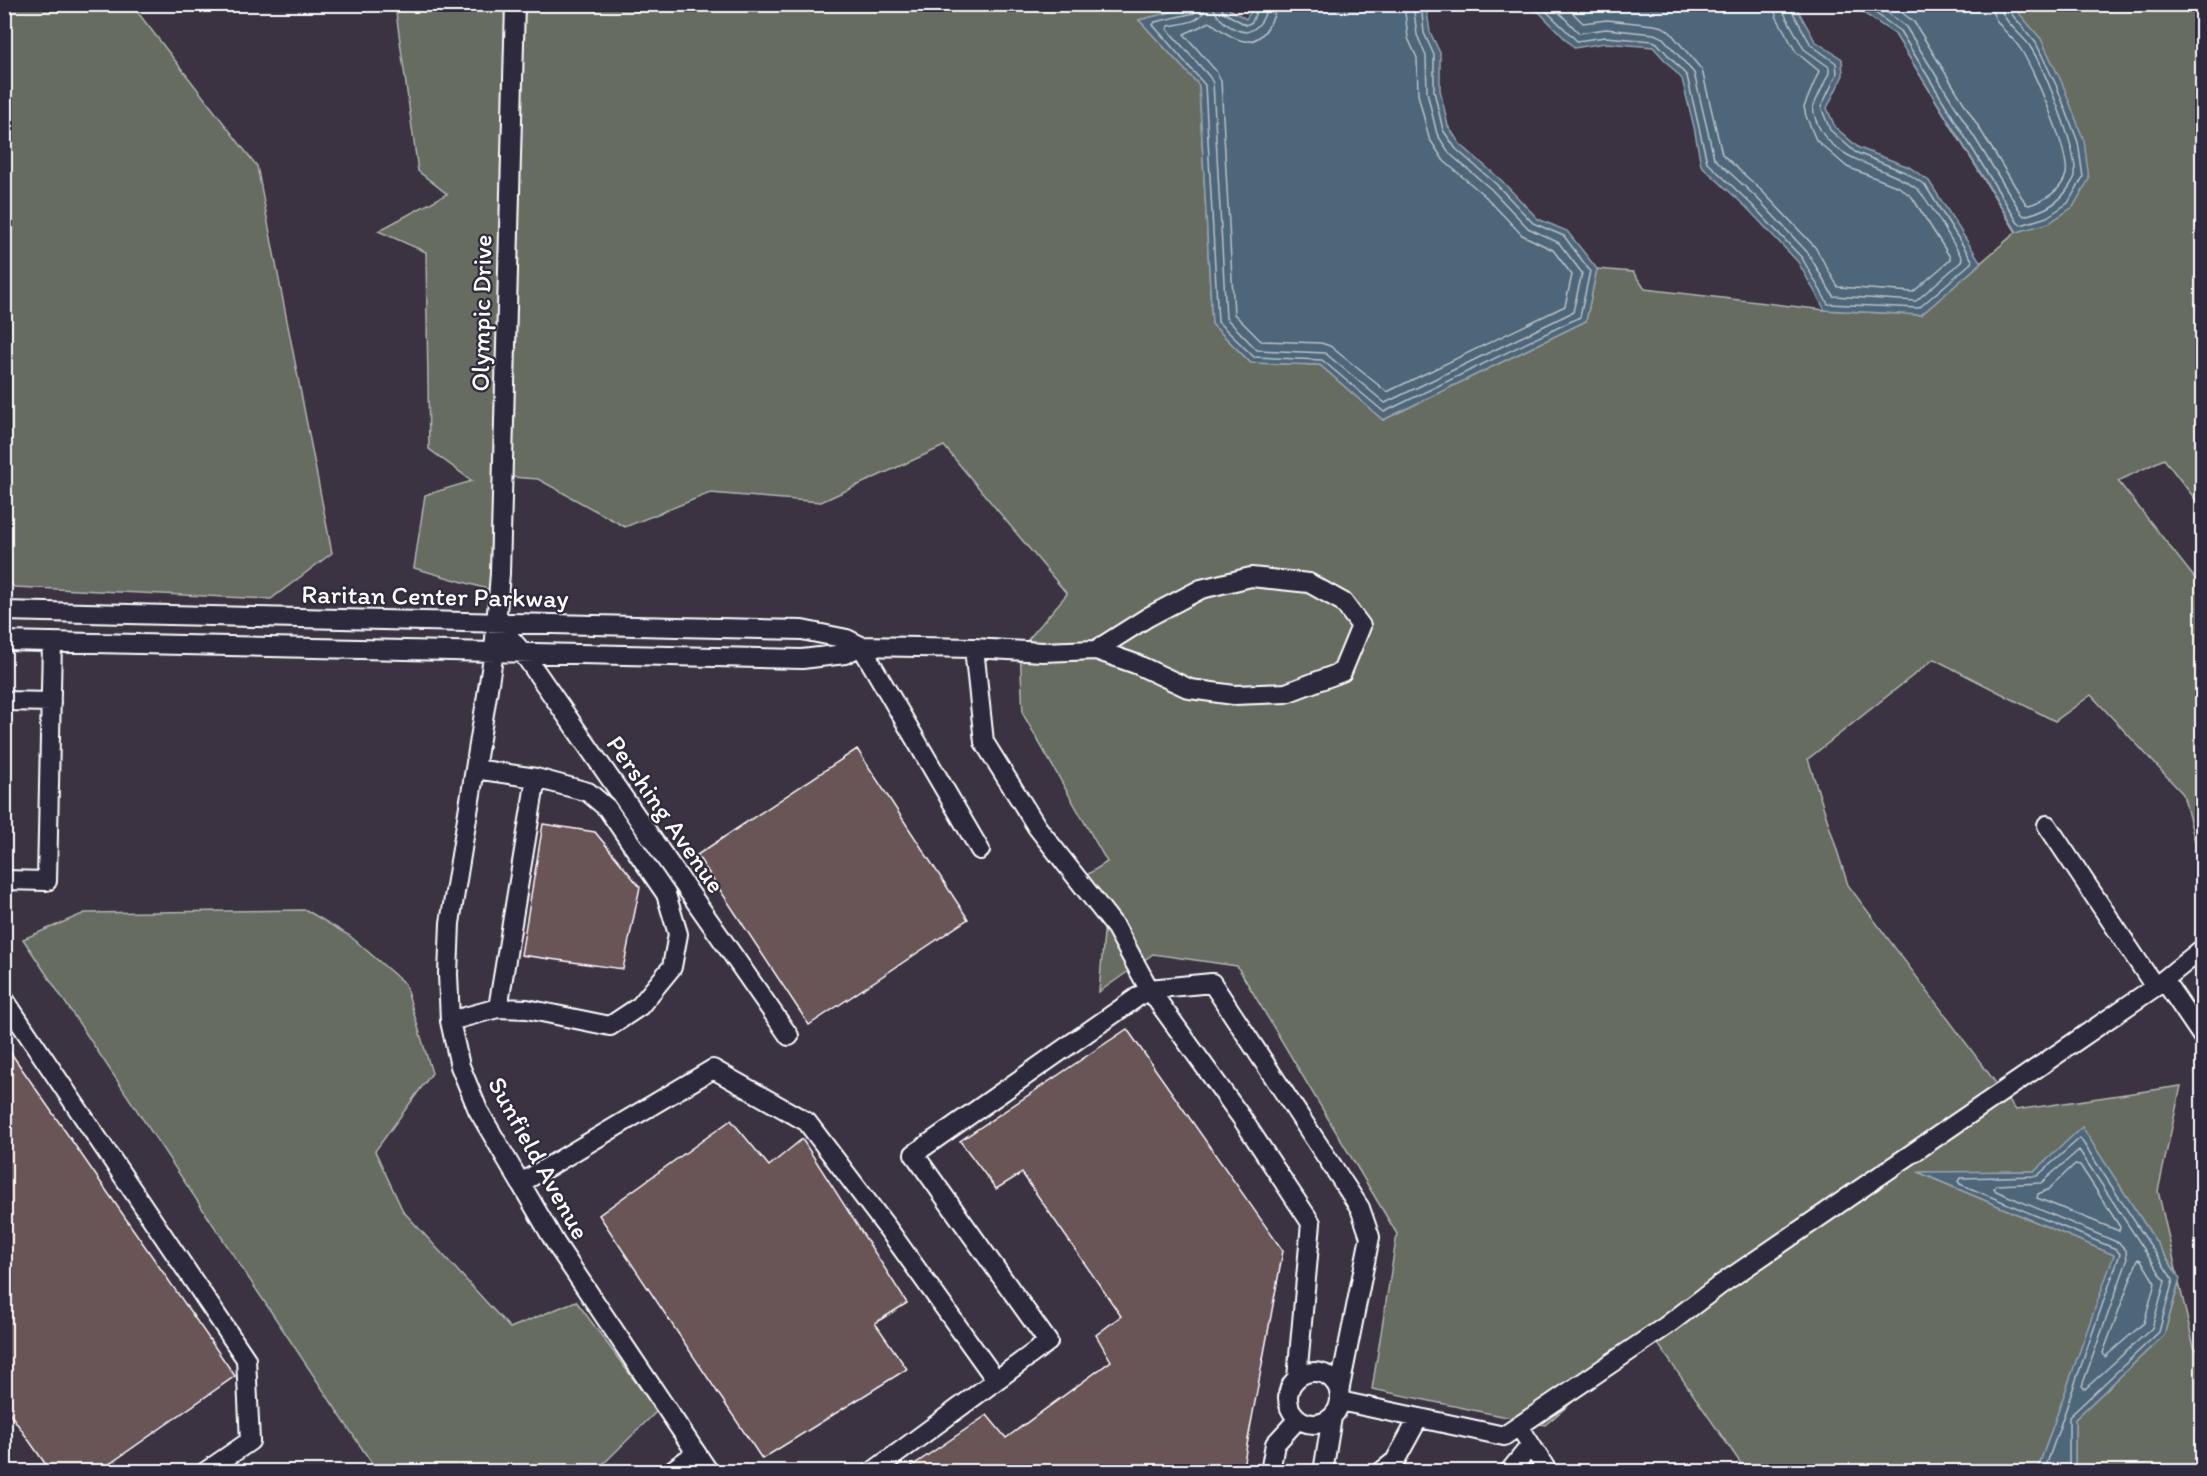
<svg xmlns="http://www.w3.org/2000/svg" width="2207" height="1476" viewBox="0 0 2207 1476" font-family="Itim,sans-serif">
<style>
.green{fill:#666c5f;stroke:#b2b6af;stroke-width:1.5}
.water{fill:#4e6679;stroke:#95a3af;stroke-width:1.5}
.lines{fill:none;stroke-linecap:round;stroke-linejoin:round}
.shore{stroke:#b8c2c9;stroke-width:1.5}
.building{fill:#695557;stroke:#fff;stroke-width:1.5}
.minor-casing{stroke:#fff;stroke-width:22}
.minor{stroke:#2f2a3d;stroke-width:18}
.labels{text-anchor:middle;stroke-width:4.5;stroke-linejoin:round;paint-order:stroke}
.street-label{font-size:26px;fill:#fff;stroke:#2f2a3d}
</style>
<rect width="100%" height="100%" fill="#3b3342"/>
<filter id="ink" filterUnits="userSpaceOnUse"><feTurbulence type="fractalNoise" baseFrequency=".0167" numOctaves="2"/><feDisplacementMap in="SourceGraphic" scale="12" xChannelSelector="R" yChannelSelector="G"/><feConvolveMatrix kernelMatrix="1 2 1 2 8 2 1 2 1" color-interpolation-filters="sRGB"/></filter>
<g filter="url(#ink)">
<path class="green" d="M 5,4 L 132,5 L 257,166 L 332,553 L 271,599 L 14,587 L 5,576 Z
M 395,5 L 1204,5 L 1139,20 L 1199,85 L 1212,324 L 1251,363 L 1320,365 L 1383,420 L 1586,321 L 1597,269 L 1633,272 L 1645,289 L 1825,310 L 1921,315 L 2016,232 L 1895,34 L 1852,5 L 2202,5 L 2202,508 L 2164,459 L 2118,481 L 2201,586 L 2202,864 L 2201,865 L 2183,794 L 2091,695 L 2055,721 L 1934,659 L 1808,759 L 1848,885 L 2016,1110 L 2181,1086 L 2158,1191 L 2177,1274 L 2082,1128 L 2036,1171 L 1920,1173 L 2115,1255 L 2037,1471 L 1746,1471 L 1652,1335 L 1545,1425 L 1372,1389 L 1397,1234 L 1237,966 L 1153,954 L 1099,992 L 1106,910 L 1074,883 L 1107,862 L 1023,714 L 1020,649 L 1067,594 L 944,446 L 821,502 L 710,493 L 625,527 L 538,479 L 511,477 L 505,594 L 414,568 L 425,495 L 472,481 L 429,449 L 426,252 L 378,231 L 447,194 L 418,171 Z
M 306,910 L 350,936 L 405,984 L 432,1073 L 375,1151 L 403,1211 L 510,1328 L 576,1301 L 657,1411 L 596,1471 L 377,1471 L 23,939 L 85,913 Z
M 2179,1283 L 2194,1347 L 2202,1354 L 2202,1471 L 2075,1472 L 2075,1419 L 2164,1335 Z"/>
<path class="water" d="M 1204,4 L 1223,5 L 1246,19 L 1255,5 L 1426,5 L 1430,32 L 1440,53 L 1440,90 L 1448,126 L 1460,144 L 1501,180 L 1538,219 L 1567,231 L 1597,269 L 1586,321 L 1383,420 L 1320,365 L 1251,363 L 1212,324 L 1199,85 L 1139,20 Z
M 1515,5 L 1795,5 L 1815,41 L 1842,59 L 1843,75 L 1827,108 L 1835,127 L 1859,148 L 1909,167 L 1929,181 L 1981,263 L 1921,315 L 1825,310 L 1798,262 L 1747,208 L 1701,165 L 1694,127 L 1682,79 L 1653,47 L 1605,43 L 1574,48 L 1539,12 Z
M 1852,5 L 2012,5 L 2041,39 L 2063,85 L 2084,141 L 2089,179 L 2073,207 L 2049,223 L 2017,232 L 1895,34 Z
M 2082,1127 L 2180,1279 L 2164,1335 L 2075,1419 L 2075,1471 L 2037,1471 L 2114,1255 L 1918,1172 L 2035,1171 Z"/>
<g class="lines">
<path class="shore" d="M 1198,4 L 1194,13 L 1155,22 L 1153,25 L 1205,85 L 1218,322 L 1254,357 L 1322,360 L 1384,412 L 1580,317 L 1590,271 L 1564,236 L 1533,223 L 1496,184 L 1456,149 L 1443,130 L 1434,91 L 1434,55 L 1424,33 L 1421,4
M 1206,4 C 1204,23 1184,23 1169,26 L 1167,29 L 1209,76 L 1213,83 L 1226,318 L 1257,350 L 1325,353 L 1385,403 L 1573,312 L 1582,273 L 1559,243 L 1528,228 L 1491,189 L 1450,154 L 1437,134 L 1427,92 L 1426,56 L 1417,35 L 1413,4
M 1213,4 C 1214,18 1233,31 1246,32 C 1258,30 1266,17 1267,4
M 1221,4 L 1223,12 L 1246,25 L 1252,22 L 1259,4
M 1276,4 C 1276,13 1272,20 1268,27 C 1251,55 1228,35 1210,22 L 1184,34 L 1216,71 L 1221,81 L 1234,314 L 1261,341 L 1321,343 L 1330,346 L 1387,392 L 1565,306 L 1572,275 L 1553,250 L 1522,235 L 1485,196 L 1444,161 L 1429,138 L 1418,94 L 1417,58 L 1408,38 L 1404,4
M 1535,4 L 1543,8 L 1577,41 L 1605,37 L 1653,41 L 1657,43 L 1687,76 L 1707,162 L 1751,204 L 1802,258 L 1828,304 L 1919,308 L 1971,263 L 1972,260 L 1925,185 L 1907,173 L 1855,152 L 1830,130 L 1821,107 L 1837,74 L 1836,63 L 1811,45 L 1791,9 L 1790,4
M 1551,4 L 1579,33 L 1606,29 L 1654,34 L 1663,38 L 1694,73 L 1714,158 L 1757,198 L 1808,253 L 1833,296 L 1916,301 L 1961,262 L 1962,258 C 1953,243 1928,198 1917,189 C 1883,162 1820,163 1813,107 L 1829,73 L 1829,67 L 1804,49 L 1784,13 L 1783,4
M 1564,4 L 1583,23 L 1607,20 L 1654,25 L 1663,27 L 1670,32 L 1702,70 L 1722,154 L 1763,192 L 1815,247 L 1838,287 L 1913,292 L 1950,260 L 1950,257 L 1912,197 L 1899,187 L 1847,167 L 1816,140 L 1806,116 L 1804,107 L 1819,71 L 1796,52 L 1776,16 L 1774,4
M 1863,4 L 1900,31 L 2018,223 L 2021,225 L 2047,217 L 2068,203 L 2083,177 L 2078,142 L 2057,87 L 2036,43 L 2009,11 L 2008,4
M 1876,4 L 1906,27 L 2022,214 L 2024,216 C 2043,211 2059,204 2069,187 C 2071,183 2075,179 2075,175 C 2078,151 2043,65 2029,45 C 2020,33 2001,20 2000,4
M 1891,4 L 1914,22 L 2026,204 L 2029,205 C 2043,201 2062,191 2066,174 C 2070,153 2035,74 2023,53 C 2014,36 1992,25 1991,4
M 2079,1150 L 2165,1281 L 2152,1328 L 2085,1389 L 2082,1386 L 2127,1261 L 2126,1250 L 2119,1243 L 1996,1191 L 1994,1188 L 1997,1185 L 2041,1183 Z
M 2075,1164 L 2080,1165 L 2120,1227 L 2119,1231 L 2037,1198 L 2038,1194 L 2049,1189 Z
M 2138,1259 L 2141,1260 L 2155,1283 L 2144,1323 L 2105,1357 L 2103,1353 Z
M 2044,1472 L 2120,1254 L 2116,1249 L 1960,1184 L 1958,1181 L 1961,1178 L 2037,1176 L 2080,1138 L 2173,1280 L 2159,1332 L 2069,1417 L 2069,1472"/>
</g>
<path class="building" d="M 857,749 L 968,919 L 809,1025 L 697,855 Z
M 543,824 L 595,832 L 640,887 L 623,969 L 521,955 Z
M 1127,1029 L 1283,1251 L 1242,1472 L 903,1472 L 987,1415 L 1006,1438 L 1111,1361 L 1096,1335 L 1121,1316 L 1022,1173 L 996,1189 L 960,1141 Z
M 4,1043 L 235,1376 L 98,1472 L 51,1472 L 4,1405 Z
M 731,1120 L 769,1166 L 802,1139 L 907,1303 L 875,1323 L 907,1369 L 762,1459 L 599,1215 Z"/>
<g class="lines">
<defs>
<path id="minor" d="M 515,4 L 500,573 L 494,652 L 450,923 L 448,974 L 450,1021 L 460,1066 L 478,1110 L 556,1244 L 709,1472
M 4,611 L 802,630 L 847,639 L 861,646
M 497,623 L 523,653 L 789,1036
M 4,641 L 802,659 L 845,654 L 861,646 L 974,648 L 1042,652 L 1096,650 L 1136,664 L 1190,689 L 1234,695 L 1286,693 L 1342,672 L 1361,626 L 1343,602 L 1309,583 L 1251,577 L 1201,589 L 1148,617 L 1096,650
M 861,646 L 980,850
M 974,648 L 984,742 L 1037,827 L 1116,928 L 1149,989 L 1212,983 L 1360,1208 L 1370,1237 L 1339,1392
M 4,701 L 51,702
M 2047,825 L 2155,987
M 4,880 L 47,881 L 52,642
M 2164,980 L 2202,1036
M 4,999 L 246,1359 L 250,1441 L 205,1472
M 498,1008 L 536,778
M 450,1021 L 498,1008 L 527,1009 L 610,1026 L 640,1006 L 672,967 L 678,934 L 666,894 L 607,808 L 588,792 L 536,778 L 475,769
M 521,1183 L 713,1069 L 807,1122 L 888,1229 L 996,1380
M1288 1398a26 26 0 1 1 52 0a26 26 0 1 1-52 0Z
M 1340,1401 L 1504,1436 L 1666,1326 L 1720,1285 L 2155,987 L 2202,949
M 1519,1426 L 1548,1472
M 670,1472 L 696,1453
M 872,1472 L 1048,1342 L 914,1154 L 1149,989 L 1241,1117 L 1311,1223 L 1297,1378
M 1270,1472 L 1275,1444 L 1298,1419
M 1323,1472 L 1332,1417
M 1381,1472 L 1395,1461 L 1418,1419
M 1509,1472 L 1531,1445"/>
</defs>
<use href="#minor" class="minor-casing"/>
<use href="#minor" class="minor"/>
</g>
</g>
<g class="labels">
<g class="street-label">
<text transform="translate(481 313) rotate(-89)" y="9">Olympic Drive</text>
<text transform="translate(435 596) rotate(1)" y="9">Raritan Center Parkway</text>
<text transform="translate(666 814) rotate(55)" y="9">Pershing Avenue</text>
<text transform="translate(539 1158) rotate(61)" y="9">Sunfield Avenue</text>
</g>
</g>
<rect width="2207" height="1476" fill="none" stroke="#2f2a3d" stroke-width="24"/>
<rect x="12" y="12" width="2183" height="1452" fill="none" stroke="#fff" stroke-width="2" filter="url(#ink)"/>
</svg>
